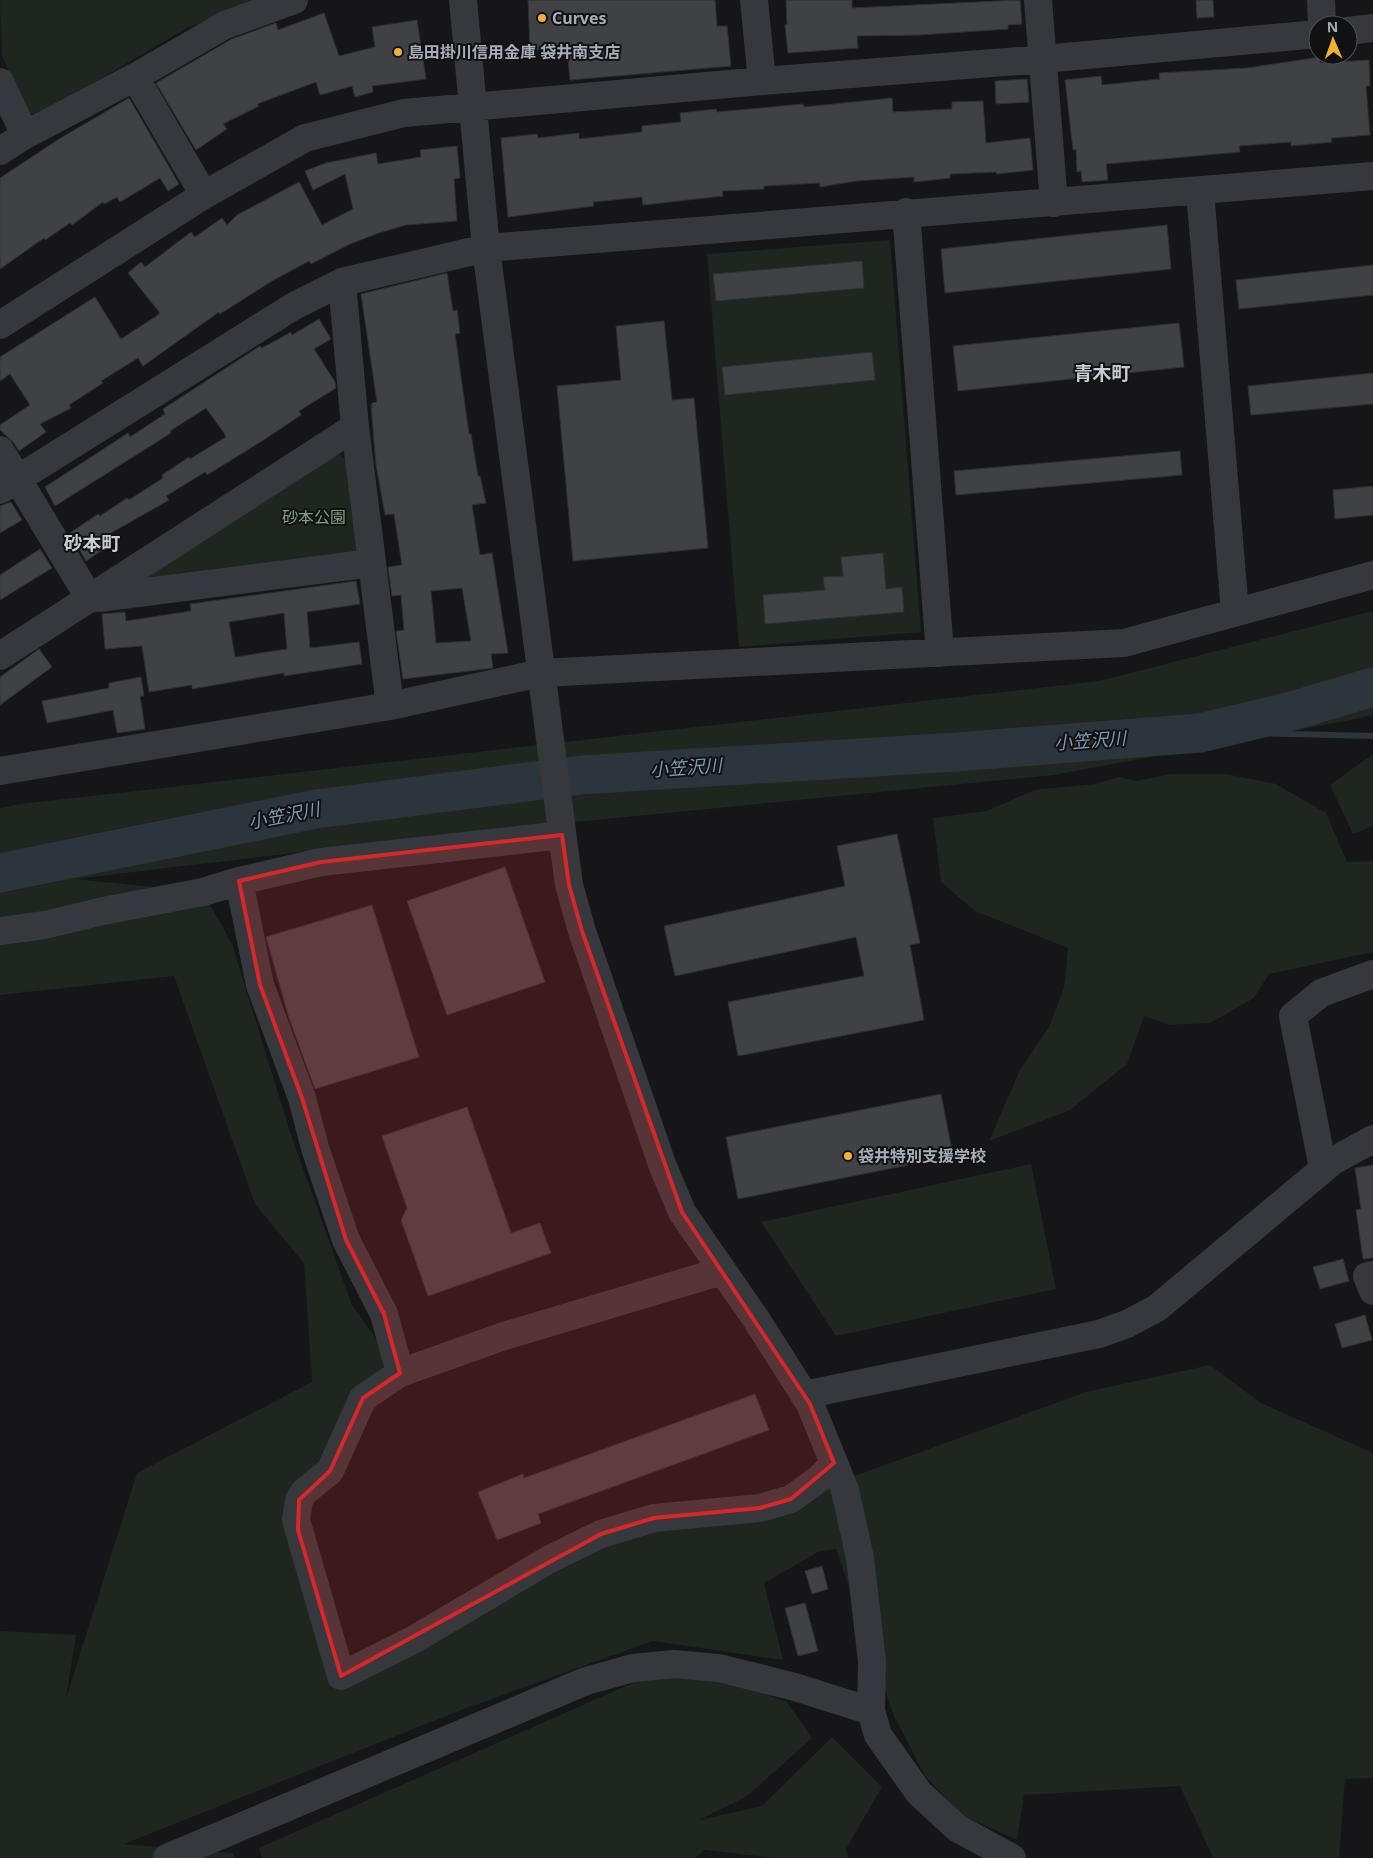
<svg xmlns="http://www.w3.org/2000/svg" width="1373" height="1858" viewBox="0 0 1373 1858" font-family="'Noto Sans','Noto Sans JP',sans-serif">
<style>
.green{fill:#1e261f}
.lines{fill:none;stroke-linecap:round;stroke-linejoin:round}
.stream{stroke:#2c353c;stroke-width:6}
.river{stroke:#2c353c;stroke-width:39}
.building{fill:#404145;stroke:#303034;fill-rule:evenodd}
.minor{stroke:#37383d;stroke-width:28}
.marked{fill:#d62828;fill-opacity:0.2;stroke:#d62828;stroke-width:4;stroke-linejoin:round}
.poi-dot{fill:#f2b134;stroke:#111113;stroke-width:2}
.labels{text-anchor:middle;stroke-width:4;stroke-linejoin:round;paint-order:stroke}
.poi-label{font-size:16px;font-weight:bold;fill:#a8adb8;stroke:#111113;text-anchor:start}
.park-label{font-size:16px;fill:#7fa381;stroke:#111113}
.water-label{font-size:18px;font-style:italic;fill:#7f9bb3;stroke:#111113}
.quarter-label{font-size:19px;font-weight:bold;fill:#c9ccd4;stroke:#111113}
</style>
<rect width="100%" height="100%" fill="#161618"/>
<path class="green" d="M 0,0 L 260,0 L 187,28 L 37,116 L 24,110 L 2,55 Z
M 890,240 L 921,632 L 739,647 L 707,254 Z
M 336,452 L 351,463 L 361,554 L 143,587 L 142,575 Z
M 1373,611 L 1373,714 L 1361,718 L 1054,775 L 462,833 L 74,879 L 203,892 L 232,944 L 291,1135 L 352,1305 L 400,1373 L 296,1520 L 341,1676 L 613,1530 L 791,1499 L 1086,1392 L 1210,1365 L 1261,1403 L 1373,1453 L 1373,1778 L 1345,1779 L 1339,1858 L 1213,1858 L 1180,1786 L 1024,1795 L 1017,1840 L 961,1815 L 925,1776 L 894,1716 L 836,1549 L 820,1551 L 764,1583 L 783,1660 L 653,1641 L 461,1710 L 124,1844 L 233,1853 L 235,1858 L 0,1858 L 0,1631 L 76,1635 L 66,1699 L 137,1473 L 312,1382 L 304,1263 L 255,1204 L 174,976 L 0,995 L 0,808 L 21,804 L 1099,681 Z
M 1373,754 L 1373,826 L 1353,834 L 1330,785 Z
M 1171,774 L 1226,774 L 1276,784 L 1326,813 L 1347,862 L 1373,861 L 1373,952 L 1269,974 L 1254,998 L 1210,1023 L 1171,1025 L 1144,1016 L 1127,1064 L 1070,1110 L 989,1141 L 1020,1070 L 1049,1027 L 1064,988 L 1068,948 L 975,911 L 941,882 L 933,818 L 987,811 L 1034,790 L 1095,784 L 1119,777 L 1136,781 Z
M 1031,1164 L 1056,1289 L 836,1336 L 761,1222 Z
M 653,1674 L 729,1681 L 787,1702 L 812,1738 L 747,1796 L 699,1820 L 762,1806 L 832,1737 L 882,1787 L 846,1849 L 849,1858 L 776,1858 L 704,1850 L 696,1858 L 262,1858 L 259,1848 Z"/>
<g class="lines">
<path class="stream" d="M 1203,732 L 1373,736"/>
<path class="river" d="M 0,873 L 316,809 L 582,775 L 956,752 L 1200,733 L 1292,711 L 1373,687"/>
</g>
<path class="building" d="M 528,0 L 715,0 L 717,26 L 727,26 L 731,66 L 570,80 L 567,49 L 530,50 Z
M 786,0 L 852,0 L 852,8 L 1020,0 L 1022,24 L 1008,25 L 1008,29 L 919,35 L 857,36 L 858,48 L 788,53 L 785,25 L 787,24 Z
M 1196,0 L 1213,0 L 1214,17 L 1197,18 Z
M 324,13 L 339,56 L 375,47 L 372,27 L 417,20 L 426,79 L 372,86 L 373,92 L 355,97 L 352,86 L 320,95 L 316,82 L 257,104 L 259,106 L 223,124 L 227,129 L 196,150 L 156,83 L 232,39 L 276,23 L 278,30 Z
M 1320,57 L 1320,63 L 1369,60 L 1370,86 L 1366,86 L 1370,135 L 1331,138 L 1332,142 L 1291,146 L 1291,142 L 1239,146 L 1240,152 L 1106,164 L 1108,180 L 1082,182 L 1081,171 L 1077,172 L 1076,149 L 1073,150 L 1065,80 L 1101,76 L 1102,85 L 1160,79 L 1159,73 L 1247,68 Z
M 1027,79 L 1029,102 L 996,104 L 995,81 Z
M 129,98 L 179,184 L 168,191 L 160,178 L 120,202 L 117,197 L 104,204 L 103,202 L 72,225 L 70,223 L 45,240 L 44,238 L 0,269 L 0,178 L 59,139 Z
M 892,98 L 893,112 L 952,109 L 952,102 L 983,101 L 986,143 L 1030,138 L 1033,170 L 997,174 L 996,172 L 950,174 L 950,178 L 914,182 L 914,177 L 856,181 L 820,187 L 820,183 L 764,186 L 764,189 L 722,191 L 723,196 L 643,205 L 642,197 L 593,202 L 594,206 L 508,217 L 501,138 L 537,134 L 538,138 L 579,133 L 579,139 L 642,132 L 642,126 L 681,122 L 680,113 L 716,109 L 717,112 L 803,104 L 804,107 Z
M 457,146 L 460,178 L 454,179 L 457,221 L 406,225 L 379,233 L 350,244 L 311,264 L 309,261 L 272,281 L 220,314 L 219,312 L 143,366 L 138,358 L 101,381 L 103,383 L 69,405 L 71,408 L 40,424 L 46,432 L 19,451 L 13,442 L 0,430 L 0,425 L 30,405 L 10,374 L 0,381 L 0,357 L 95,297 L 121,339 L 155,317 L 160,313 L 128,273 L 141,262 L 145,267 L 191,232 L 195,237 L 222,218 L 227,225 L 237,215 L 299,182 L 322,225 L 353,209 L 345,174 L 313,190 L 305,171 L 326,163 L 376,153 L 378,164 L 421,157 L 420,150 Z
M 1167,225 L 1171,269 L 945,293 L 941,249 Z
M 862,261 L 864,288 L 716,301 L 713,274 Z
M 1373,265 L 1373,295 L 1239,309 L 1236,280 Z
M 447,273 L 453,311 L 457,310 L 460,333 L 455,334 L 469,434 L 471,434 L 478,476 L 480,476 L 486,503 L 472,505 L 480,555 L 492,553 L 508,653 L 491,654 L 493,668 L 403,679 L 396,631 L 404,630 L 401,595 L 392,596 L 388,567 L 402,565 L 394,514 L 385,515 L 376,465 L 371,404 L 373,408 L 372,403 L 377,402 L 361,294 ZM 462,588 L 471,641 L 436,643 L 431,591 Z
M 319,319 L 331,339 L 314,349 L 335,382 L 336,388 L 299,411 L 301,415 L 262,441 L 207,475 L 205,472 L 166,496 L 169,500 L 111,533 L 116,541 L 86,561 L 70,533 L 98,514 L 100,516 L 127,498 L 129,500 L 163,478 L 162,475 L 189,457 L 190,459 L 226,437 L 224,433 L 206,408 L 170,431 L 171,433 L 55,506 L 45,487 L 128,433 L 130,437 L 165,414 L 163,409 L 260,346 L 262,348 L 291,332 L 292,335 Z
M 664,321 L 672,400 L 694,398 L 708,548 L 573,561 L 557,386 L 621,380 L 616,326 Z
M 1179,323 L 1184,367 L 958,391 L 953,346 Z
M 872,352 L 875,380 L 725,395 L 722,367 Z
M 1373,373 L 1373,404 L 1251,415 L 1248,386 Z
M 1180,451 L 1182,475 L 956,495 L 954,471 Z
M 1373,486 L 1373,515 L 1335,519 L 1333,490 Z
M 11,502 L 22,520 L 0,533 L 0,506 Z
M 40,549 L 52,568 L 0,600 L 0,575 Z
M 883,553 L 886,589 L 902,587 L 904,612 L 765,624 L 763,595 L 825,590 L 823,577 L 843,576 L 841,557 Z
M 356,581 L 360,604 L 307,612 L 310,648 L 359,642 L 362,664 L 284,676 L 284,673 L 192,689 L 192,685 L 149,692 L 142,646 L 105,649 L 102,614 L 125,612 L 126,621 L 191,611 L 190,604 ZM 284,613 L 287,649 L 235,657 L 229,622 Z
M 39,649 L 52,667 L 0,705 L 0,677 Z
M 141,677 L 144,696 L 140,696 L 145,729 L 117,733 L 113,710 L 47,723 L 42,701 L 109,688 L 109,683 Z
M 897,834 L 920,943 L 910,945 L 924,1020 L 738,1056 L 728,1002 L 864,976 L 856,937 L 675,976 L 664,926 L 845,886 L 837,846 Z
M 505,867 L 545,982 L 447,1015 L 407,901 Z
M 372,905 L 419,1057 L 315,1089 L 289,1018 L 266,937 Z
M 941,1094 L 953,1156 L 738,1199 L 726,1137 Z
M 467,1107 L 511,1233 L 540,1223 L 551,1253 L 428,1296 L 401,1220 L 407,1208 L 382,1136 Z
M 1373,1165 L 1373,1258 L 1363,1259 L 1356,1210 L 1361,1209 L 1355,1168 Z
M 1343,1259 L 1349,1281 L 1320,1289 L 1313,1267 Z
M 1365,1315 L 1372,1340 L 1342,1348 L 1335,1324 Z
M 755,1394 L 769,1430 L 538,1514 L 541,1523 L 497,1540 L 478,1492 L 523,1474 L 524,1478 Z
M 822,1566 L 828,1589 L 812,1594 L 805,1571 Z
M 805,1603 L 818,1651 L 798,1656 L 785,1608 Z"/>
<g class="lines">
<path class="minor" d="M 463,0 L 486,248 L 569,885 L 582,931 L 662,1164 L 682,1212 L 756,1319 L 810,1404 L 845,1490 L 860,1558 L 872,1661 L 871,1711
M 754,0 L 762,81
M 1038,0 L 1054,203
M 1321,0 L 1322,25
M 1348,31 L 1373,28
M 135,77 L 204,195
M 0,82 L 25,135
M 0,151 L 25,135 L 135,77 L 225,25 L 294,0
M 1200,191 L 1235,612
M 906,212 L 940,653
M 342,282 L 355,427 L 390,706
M 0,325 L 204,195 L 305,138 L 404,113 L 762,81 L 1043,59 L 1318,34
M 0,450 L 90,599
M 0,490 L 294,306 L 342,282 L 486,248 L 1373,176
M 99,598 L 372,563
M 0,656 L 355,427
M 0,771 L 390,706 L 541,673 L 1124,643 L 1373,575
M 239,881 L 260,985 L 302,1098 L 315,1148 L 346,1240 L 384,1314 L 400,1373
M 0,931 L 45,925 L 103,911 L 203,892 L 239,881 L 321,862 L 562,835
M 1323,1168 L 1293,1016 L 1321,993 L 1373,974
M 722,1271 L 504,1336 L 400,1373 L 363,1398 L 330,1471 L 304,1492 L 299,1500 L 296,1520 L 341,1676 L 413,1640 L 550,1559 L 601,1534 L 654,1518 L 760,1508 L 791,1499 L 820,1478 L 834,1463
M 1373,1275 L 1367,1276 L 1373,1291
M 804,1395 L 1099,1334 L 1127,1324 L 1157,1308 L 1333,1161 L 1373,1139
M 167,1858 L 586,1681 L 633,1668 L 674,1664 L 719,1668 L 795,1687 L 871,1711 L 878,1735 L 919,1793 L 957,1828 L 1012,1858"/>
</g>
<path class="marked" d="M 562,835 L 569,885 L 582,931 L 682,1212 L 810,1404 L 834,1463 L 791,1499 L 760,1508 L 654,1518 L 601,1534 L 341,1676 L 298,1530 L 299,1500 L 330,1471 L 363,1398 L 400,1373 L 384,1314 L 346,1240 L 302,1098 L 260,985 L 239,881 L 321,862 Z"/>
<g class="poi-dot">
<circle cx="542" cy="18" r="5"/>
<circle cx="398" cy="52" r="5"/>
<circle cx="848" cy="1156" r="5"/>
</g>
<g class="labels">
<g class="poi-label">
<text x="552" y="24">Curves</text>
<text x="408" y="58">島田掛川信用金庫 袋井南支店</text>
<text x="858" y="1162">袋井特別支援学校</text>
</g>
<g class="park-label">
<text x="314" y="523">砂本公園</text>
</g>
<g class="water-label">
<text transform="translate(1090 741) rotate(-4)" y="6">小笠沢川</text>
<text transform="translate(686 768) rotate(-4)" y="6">小笠沢川</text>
<text transform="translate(284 816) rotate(-11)" y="6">小笠沢川</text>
</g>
<g class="quarter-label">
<text x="1102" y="380">青木町</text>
<text x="92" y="550">砂本町</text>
</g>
</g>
<g transform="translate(1333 40) rotate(358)"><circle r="24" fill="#111113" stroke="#4d4f55"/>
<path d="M0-4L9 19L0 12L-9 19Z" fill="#f2b134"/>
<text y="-8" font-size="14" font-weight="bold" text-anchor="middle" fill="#a8adb8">N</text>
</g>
</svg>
